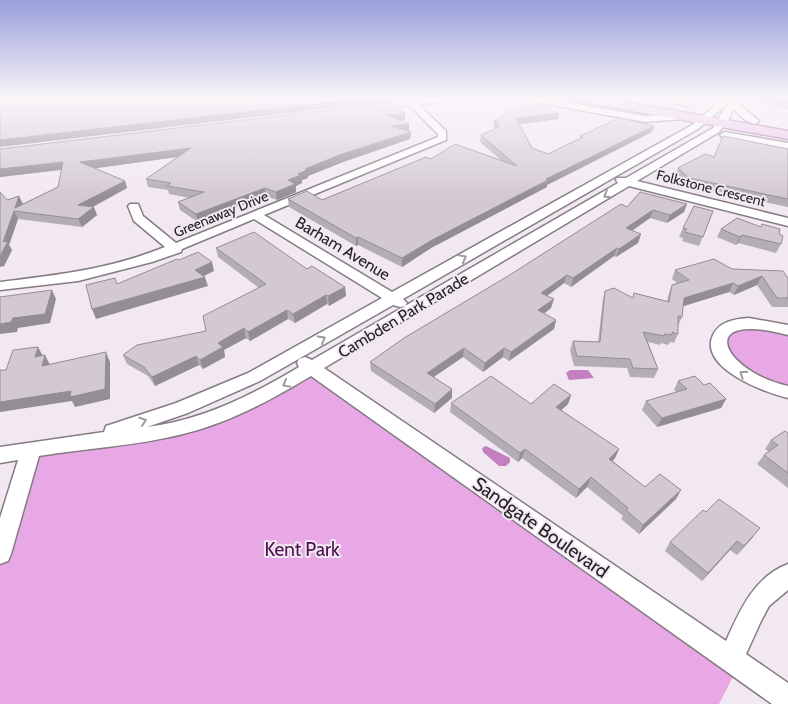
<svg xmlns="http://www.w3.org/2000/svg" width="788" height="704" viewBox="0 0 788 704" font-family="Cabin,sans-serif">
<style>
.green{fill:#e7a8e5}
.water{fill:#c47fc2}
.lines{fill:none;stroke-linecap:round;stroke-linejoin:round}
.street-casing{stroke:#847b84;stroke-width:3}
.primary-casing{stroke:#9c6d9b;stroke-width:3}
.street{fill:#fff;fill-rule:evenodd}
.primary{fill:#ebc1e9;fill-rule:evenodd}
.wall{fill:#b5adb5}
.shaded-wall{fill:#948d94}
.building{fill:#d3c9d3;stroke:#948d94}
.oneway{stroke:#9c9b9c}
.labels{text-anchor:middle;stroke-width:4;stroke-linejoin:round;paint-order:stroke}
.far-street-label{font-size:14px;fill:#242024;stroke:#f2e8f2}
.street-label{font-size:16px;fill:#242024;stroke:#f2e8f2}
.near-street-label{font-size:19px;fill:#242024;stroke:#f2e8f2}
.near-park-label{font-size:19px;fill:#4e0f4f;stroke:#f2e8f2}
</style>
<rect width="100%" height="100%" fill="#f2e8f2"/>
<path class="green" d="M 536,99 L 590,99 L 683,116 L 645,119 Z
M 733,325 L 788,330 L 788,392 L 730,364 L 723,331 Z
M 313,369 L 739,665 L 719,704 L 0,704 L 0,554 L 31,450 L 184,427 Z"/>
<path class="water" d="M 570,370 L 588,370 L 594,378 L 569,380 L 566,373 Z
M 486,446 L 510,458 L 510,462 L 506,466 L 499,466 L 483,452 L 482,448 Z"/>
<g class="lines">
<defs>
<path id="street" d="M 424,99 L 445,99 L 441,102 L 418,104 L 446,131 L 446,140 L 264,215 L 392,292 L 692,125 L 723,99 L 733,99 L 759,121 L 757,123 L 754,124 L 745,120 L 733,109 L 727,123 L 719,132 L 637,181 L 788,218 L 788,226 L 629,186 L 324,368 L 726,641 C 740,610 754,577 788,564 L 788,590 L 769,606 L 761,621 L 746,654 L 788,683 L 788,704 L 772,704 L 311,376 C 271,400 229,423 183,434 C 136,446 87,448 39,456 L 11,554 L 8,561 L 0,564 L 0,518 L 18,460 L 0,463 L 0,447 L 104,432 L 106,426 L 176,403 L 248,373 L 382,298 L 254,219 L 182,249 L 181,252 L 152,262 L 78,281 L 0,290 L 0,282 C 59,275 110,269 165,247 L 134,221 L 128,206 L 130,204 L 138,204 L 143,216 L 176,243 L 438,137 L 438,134 L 409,105 L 375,110 L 371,107 L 375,104 ZM 727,104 L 713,128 L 626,178 L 617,178 L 616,180 L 618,183 L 405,306 L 407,303 L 403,299 L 698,129 ZM 393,305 L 400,307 L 405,306 L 312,360 L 305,357 L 299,359 L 297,363 L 299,367 C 252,395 203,420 147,427 L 188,413 L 260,381 Z
M 532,99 L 547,99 L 645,116 L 683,113 L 687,116 L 683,119 L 645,122 L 536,102 Z
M 660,99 L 676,99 L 690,103 L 686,106 Z
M 725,132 L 788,143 L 788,149 L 722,137 L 720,135 Z
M 749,318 L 788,325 L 788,335 C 693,310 722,371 788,386 L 788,398 C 766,393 698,368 713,335 C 720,321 735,319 749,318 Z"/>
<path id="primary" d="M 584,99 L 609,99 L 788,131 L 788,139 L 590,103 Z"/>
</defs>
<use href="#street" class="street-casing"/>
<use href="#primary" class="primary-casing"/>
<use href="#street" class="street"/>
<use href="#primary" class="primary"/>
</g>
<path class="wall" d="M 755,99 L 788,99 L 788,109 L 758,103 L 759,101 Z
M 558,119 L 519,124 L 532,148 L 548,154 L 580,138 L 580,136 L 654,126 L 652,132 L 547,185 L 547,187 L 431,248 L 402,267 L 358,245 L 356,246 L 289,207 L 288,199 L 322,200 L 431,159 L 501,160 L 480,142 L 481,135 L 496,128 L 496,127 L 494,128 L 494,121 Z
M 405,120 L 401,121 L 409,124 L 409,131 L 411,132 L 410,139 L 343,162 L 308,176 L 308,178 L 302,180 L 302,183 L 296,186 L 296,192 L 277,200 L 266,196 L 198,222 L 180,210 L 178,202 L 190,198 L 169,194 L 168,190 L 148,187 L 146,179 L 177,157 L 95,168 L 125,181 L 127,188 L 93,207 L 97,215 L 82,227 L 18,219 L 9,245 L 12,250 L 4,266 L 7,200 L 23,204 L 58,187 L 62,170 L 0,177 L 0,149 Z
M 788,149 L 788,207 L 686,185 L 676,175 L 678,168 L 714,157 Z
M 627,207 L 684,212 L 667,223 L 650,218 L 632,231 L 641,234 L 638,243 L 616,257 L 614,256 L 571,287 L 564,283 L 547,296 L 551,308 L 544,314 L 556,320 L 554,329 L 509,361 L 503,357 L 483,372 L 463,357 L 434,377 L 452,398 L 434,413 L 371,371 L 370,362 Z
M 713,211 L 699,246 L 682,241 L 683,238 L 679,237 L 683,228 Z
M 762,224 L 779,234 L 781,244 L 776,253 L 738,243 L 736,245 L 717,237 L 721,229 L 761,227 Z
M 216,248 L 307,269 L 345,287 L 346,296 L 329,306 L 327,304 L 295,323 L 288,319 L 250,341 L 246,338 L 224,350 L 225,357 L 203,369 L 199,365 L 155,386 L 148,376 L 127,364 L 123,355 L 206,331 L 259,288 L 218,257 Z
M 732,269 L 788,278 L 788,307 L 772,307 L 757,285 L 734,295 L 729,292 L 683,306 L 682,317 L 678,326 L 678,334 L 674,343 L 670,342 L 668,345 L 661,343 L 660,345 L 648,342 L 658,369 L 654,378 L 630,377 L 627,368 L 574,366 L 570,350 L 573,341 L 598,342 L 603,299 L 605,291 L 633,298 L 634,293 L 667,301 L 669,293 L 672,285 L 677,283 L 672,279 L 675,270 Z
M 678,381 L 704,385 L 726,399 L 721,408 L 657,427 L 642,410 L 646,401 L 676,392 L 674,390 Z
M 571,395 L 568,404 L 561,410 L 619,449 L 615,458 L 613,461 L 645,487 L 676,499 L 639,534 L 621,519 L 623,516 L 587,487 L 576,498 L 522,458 L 518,462 L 450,412 L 451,403 L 531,404 Z
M 788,433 L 788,488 L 757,464 L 764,455 L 769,452 L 765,449 L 771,440 Z
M 706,512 L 753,537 L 737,555 L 730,550 L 702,581 L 665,551 L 670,542 Z"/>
<path class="shaded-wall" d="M 356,99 L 388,99 L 388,101 L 0,147 L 0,140 Z
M 405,113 L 405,120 L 387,122 L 387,115 Z
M 559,113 L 558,119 L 515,125 L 516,118 Z
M 494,121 L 497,121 L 496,127 L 494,128 Z
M 409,124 L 409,131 L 391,126 Z
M 654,126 L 652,132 L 547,185 L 547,187 L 431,248 L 402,267 L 402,258 L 432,240 L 546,179 Z
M 411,132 L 410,139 L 343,162 L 308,176 L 308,178 L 302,180 L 302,183 L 296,186 L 296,192 L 277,200 L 276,192 L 288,180 L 305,169 L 342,154 Z
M 191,148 L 192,155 L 83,170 L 80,162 Z
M 63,162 L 66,169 L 0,177 L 0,169 Z
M 125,181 L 127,188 L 81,213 L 78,205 Z
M 265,188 L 266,196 L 198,222 L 196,214 Z
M 19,196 L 23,204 L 15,208 Z
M 687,204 L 684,212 L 667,223 L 670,215 Z
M 94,207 L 97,215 L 82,227 L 78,219 Z
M 653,210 L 650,218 L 624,236 L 626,228 Z
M 14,211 L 18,219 L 9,245 L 12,250 L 4,266 L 0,267 L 0,256 L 3,242 Z
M 641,234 L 638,243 L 616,257 L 619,249 Z
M 742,235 L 738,243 L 736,245 L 740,237 Z
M 358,237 L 358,245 L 356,246 L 356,238 Z
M 617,248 L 614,256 L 571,287 L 573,278 Z
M 212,262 L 214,271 L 198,279 L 195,270 Z
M 567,275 L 564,283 L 539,302 L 541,293 Z
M 762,276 L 757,285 L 734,295 L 738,286 Z
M 205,277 L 208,286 L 96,319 L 92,309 Z
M 733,283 L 729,292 L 681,307 L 684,298 Z
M 345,287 L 346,296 L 329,306 L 328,296 Z
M 52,290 L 56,299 L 50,323 L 18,328 L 17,332 L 0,334 L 0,324 L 13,318 Z
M 326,295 L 327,304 L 295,323 L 293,314 Z
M 554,299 L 551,308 L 536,319 L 538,310 Z
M 287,310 L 288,319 L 250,341 L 248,332 Z
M 556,320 L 554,329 L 509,361 L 511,352 Z
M 244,328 L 246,338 L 224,350 L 225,357 L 203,369 L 200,360 L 218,343 Z
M 38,347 L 43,356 L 35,357 Z
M 464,348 L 463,357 L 426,382 L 427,373 Z
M 504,348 L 503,357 L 483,372 L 485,363 Z
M 106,352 L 110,362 L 110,399 L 75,407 L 72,401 L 0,412 L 0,402 Z
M 45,355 L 50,365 L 42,366 Z
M 196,356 L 199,365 L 155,386 L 152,377 Z
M 452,389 L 452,398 L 434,413 L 435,404 Z
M 571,395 L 568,404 L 554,417 L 556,407 Z
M 726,399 L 721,408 L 657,427 L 662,418 Z
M 525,449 L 522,458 L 518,462 L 520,453 Z
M 619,449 L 615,458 L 606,468 L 609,459 Z
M 591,477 L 587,487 L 576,498 L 579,489 Z
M 681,490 L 676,499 L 639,534 L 643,525 Z
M 760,528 L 753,537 L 737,555 L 744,546 Z
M 737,541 L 730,550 L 702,581 L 708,573 Z"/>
<path class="building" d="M 0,99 L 356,99 L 0,140 Z
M 770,99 L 788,99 L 788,102 Z
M 528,101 L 559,113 L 516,118 L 532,148 L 548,154 L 583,137 L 580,136 L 619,118 L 654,126 L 546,179 L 548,180 L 432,240 L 402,258 L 358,237 L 356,238 L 288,199 L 307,191 L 322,200 L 426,157 L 431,159 L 455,144 L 517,166 L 481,135 L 499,127 L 497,121 L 494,121 Z
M 395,102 L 405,113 L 387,115 L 409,124 L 391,126 L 411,132 L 342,154 L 305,169 L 307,170 L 298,174 L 301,175 L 288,180 L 295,184 L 276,192 L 265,188 L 196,214 L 178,202 L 204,192 L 167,186 L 171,183 L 146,179 L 191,148 L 80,162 L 125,181 L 78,205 L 94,207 L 78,219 L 14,211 L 3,242 L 8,241 L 0,256 L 0,192 L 7,200 L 19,196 L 15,208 L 58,187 L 63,162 L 0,169 L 0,149 Z
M 723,136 L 788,149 L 788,199 L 689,178 L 678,168 L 705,154 L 714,157 Z
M 640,192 L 687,204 L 670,215 L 653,210 L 626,228 L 641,234 L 619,249 L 617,248 L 573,278 L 567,275 L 541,293 L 554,299 L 538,310 L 556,320 L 511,352 L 504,348 L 485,363 L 464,348 L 427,373 L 452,389 L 435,404 L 370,362 L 404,338 L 508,276 L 621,204 L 627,207 Z
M 694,206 L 713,211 L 703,237 L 685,232 L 687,229 L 683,228 Z
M 737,218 L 761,227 L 762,224 L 780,229 L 779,234 L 783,236 L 781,244 L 742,235 L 740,237 L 721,229 Z
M 254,232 L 307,269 L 312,266 L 345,287 L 328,296 L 326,295 L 293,314 L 287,310 L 248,332 L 244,328 L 218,343 L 223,347 L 200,360 L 196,356 L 152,377 L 144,367 L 123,355 L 137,345 L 206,331 L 203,316 L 266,284 L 216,248 Z
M 198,252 L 212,262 L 195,270 L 205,277 L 92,309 L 86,285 L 115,278 L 117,284 L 177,259 L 179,260 Z
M 714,259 L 732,269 L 783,271 L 788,278 L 788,298 L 777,298 L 762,276 L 738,286 L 733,283 L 684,298 L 682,317 L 678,316 L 678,334 L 672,332 L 672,335 L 664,334 L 664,336 L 643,332 L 658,369 L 633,368 L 630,359 L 577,356 L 573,341 L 600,342 L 605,291 L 614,288 L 633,298 L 634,293 L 669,302 L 672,285 L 689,280 L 675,270 Z
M 52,290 L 45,314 L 13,318 L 11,322 L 0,324 L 0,297 Z
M 38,347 L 35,357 L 45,355 L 42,366 L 106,352 L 105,389 L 70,397 L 71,391 L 0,402 L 0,370 L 6,370 L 13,350 Z
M 491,376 L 531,404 L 554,384 L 571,395 L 556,407 L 619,449 L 609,459 L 645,487 L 660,474 L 681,490 L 643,525 L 626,510 L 628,508 L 591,477 L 579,489 L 525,449 L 520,453 L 451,403 Z
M 695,376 L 704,385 L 710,383 L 726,399 L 662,418 L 646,401 L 687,389 L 678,381 Z
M 785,431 L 788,433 L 788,473 L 764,455 L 778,445 L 771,440 Z
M 719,499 L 760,528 L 744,546 L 737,541 L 708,573 L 670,542 L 703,510 L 706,512 Z"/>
<defs><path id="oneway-chevron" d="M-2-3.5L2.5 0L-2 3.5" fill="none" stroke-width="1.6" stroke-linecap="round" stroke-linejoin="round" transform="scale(1.25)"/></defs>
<g class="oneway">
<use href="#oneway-chevron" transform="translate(607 195) rotate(150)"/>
<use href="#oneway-chevron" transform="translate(463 258) rotate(-29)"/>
<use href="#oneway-chevron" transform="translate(322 339) rotate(-30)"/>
<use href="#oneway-chevron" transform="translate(743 374) rotate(-146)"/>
<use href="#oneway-chevron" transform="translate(286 384) rotate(151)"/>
<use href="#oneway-chevron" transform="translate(143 421) rotate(-18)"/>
</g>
<linearGradient id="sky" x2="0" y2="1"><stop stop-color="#999fd9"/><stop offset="0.5" stop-color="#f9f5f9"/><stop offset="1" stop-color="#f9f5f9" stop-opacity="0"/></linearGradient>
<rect width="788" height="197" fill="url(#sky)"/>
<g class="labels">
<g class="far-street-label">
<text transform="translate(711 188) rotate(14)" y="5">Folkstone Crescent</text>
<text transform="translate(221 214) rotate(-22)" y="5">Greenaway Drive</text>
</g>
<g class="street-label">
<text transform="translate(343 248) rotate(31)" y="6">Barham Avenue</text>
<text transform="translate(403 315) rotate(-31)" y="6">Cambden Park Parade</text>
</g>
<g class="near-street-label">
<text transform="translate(541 527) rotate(35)" y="7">Sandgate Boulevard</text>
</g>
<g class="near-park-label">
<text x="302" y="556">Kent Park</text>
</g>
</g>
</svg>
